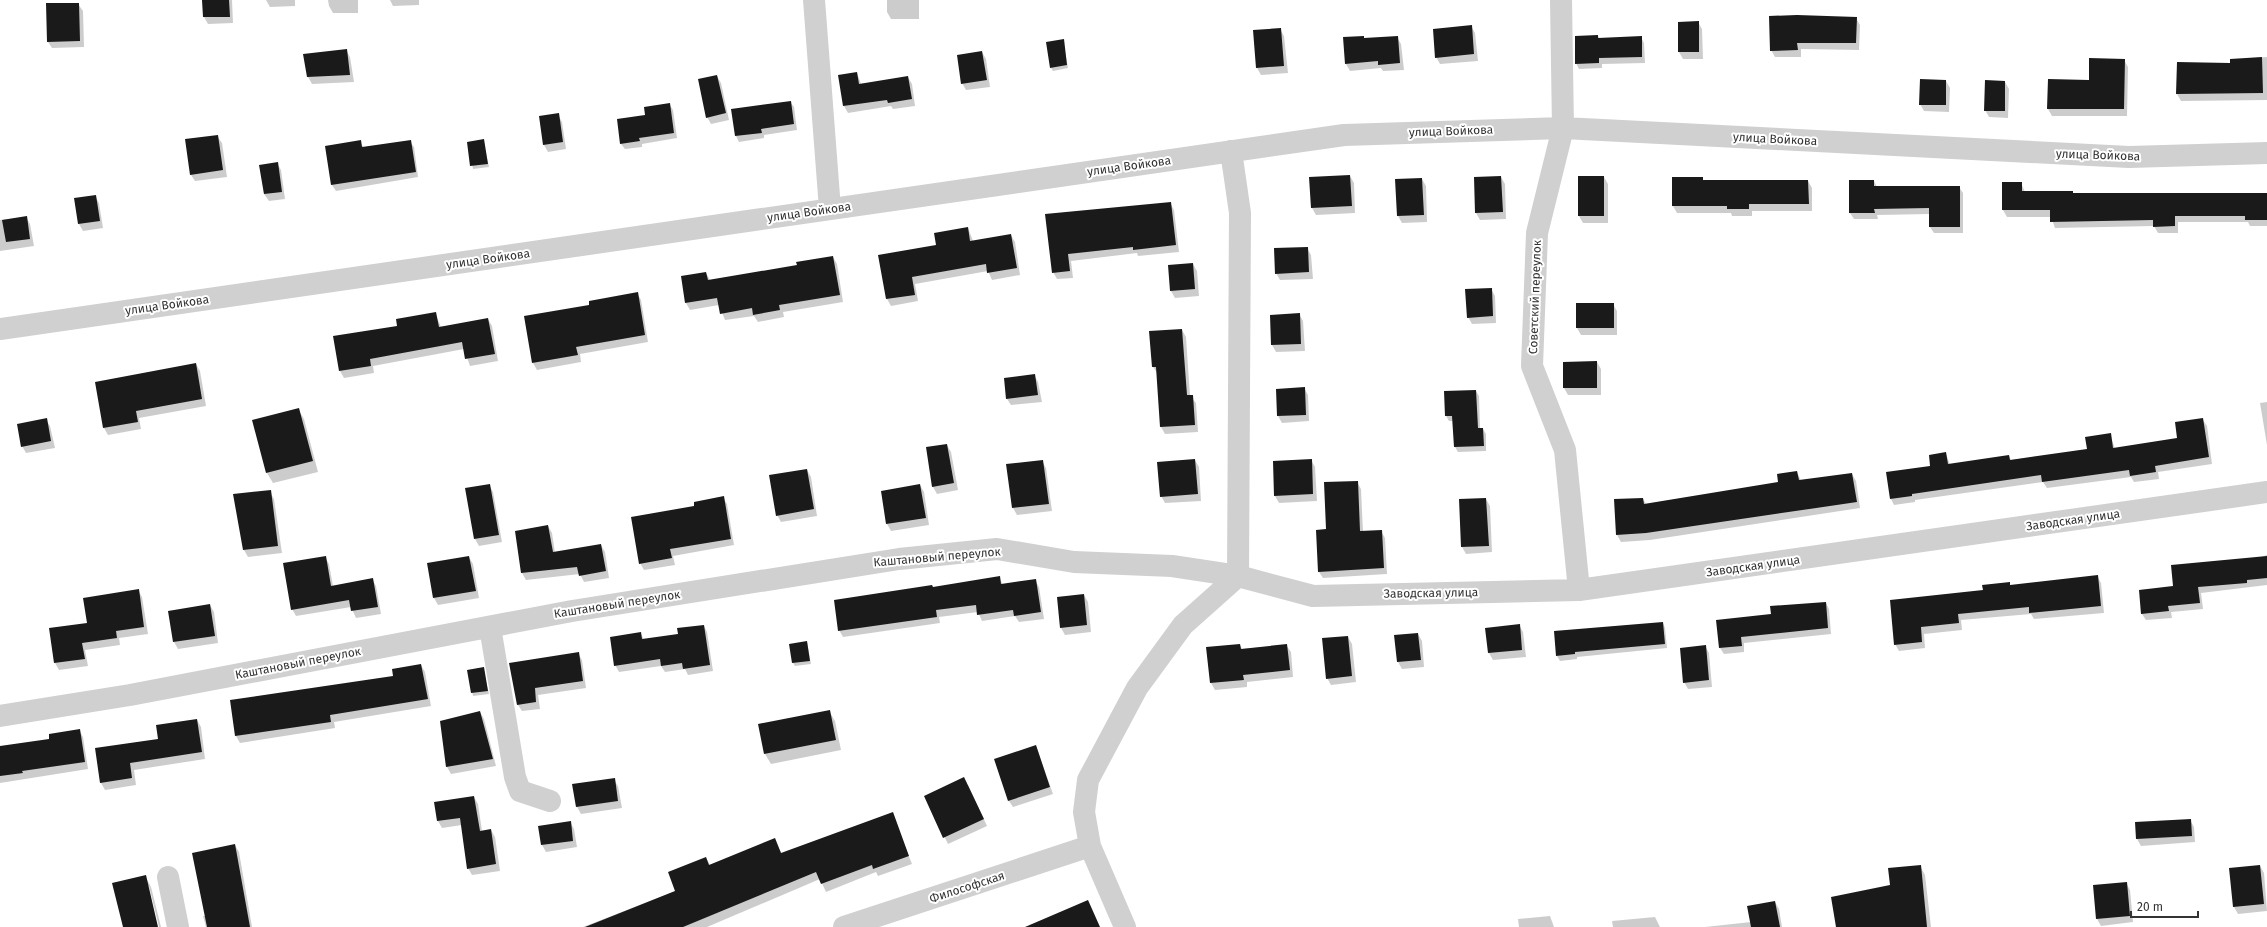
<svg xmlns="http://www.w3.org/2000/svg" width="2267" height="927" viewBox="0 0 2267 927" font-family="'Fira Sans',sans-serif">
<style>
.shadow{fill:#0003}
.building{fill:#1a1a1a}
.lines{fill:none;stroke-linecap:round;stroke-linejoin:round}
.minor{stroke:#d0d0d0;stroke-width:22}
.labels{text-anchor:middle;stroke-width:4;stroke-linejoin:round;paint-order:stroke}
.street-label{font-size:12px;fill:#333;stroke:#fff}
</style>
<rect width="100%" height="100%" fill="#fff"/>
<path class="shadow" d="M 203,0 L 232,0 L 233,23 L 208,24 L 204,17 Z
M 266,0 L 295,0 L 295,6 L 270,7 Z
M 328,0 L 358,0 L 358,13 L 333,13 L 329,6 Z
M 390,0 L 419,0 L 419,5 L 393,6 Z
M 887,0 L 919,0 L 919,19 L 891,19 L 887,12 Z
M 78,4 L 83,11 L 84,47 L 52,48 L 48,42 Z
M 1856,18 L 1860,25 L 1859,50 L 1801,49 L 1801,57 L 1775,57 L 1771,50 Z
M 1698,22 L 1702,29 L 1703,59 L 1683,59 L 1679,52 L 1679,23 Z
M 1471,26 L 1475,33 L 1478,61 L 1440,64 L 1436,57 Z
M 1280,29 L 1284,36 L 1288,73 L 1261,75 L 1257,68 L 1254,31 Z
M 1598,36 L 1600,39 L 1641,37 L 1644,43 L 1645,63 L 1602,64 L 1602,68 L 1579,69 L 1576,63 Z
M 1364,37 L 1365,39 L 1397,37 L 1401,44 L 1404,70 L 1383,71 L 1381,68 L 1350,71 L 1346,64 Z
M 1063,40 L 1068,68 L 1053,71 L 1051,68 Z
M 346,50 L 350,57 L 354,82 L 312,84 L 308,77 Z
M 982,52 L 986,59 L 990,87 L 966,90 L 962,83 Z
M 2267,57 L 2267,100 L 2181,101 L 2177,94 L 2230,64 L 2231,60 Z
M 2124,60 L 2128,67 L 2127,116 L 2052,116 L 2048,109 L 2048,80 L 2090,81 Z
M 857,73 L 861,84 L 908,77 L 912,84 L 915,106 L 893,109 L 891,106 L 848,113 L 844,106 L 839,76 Z
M 717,76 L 721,83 L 729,120 L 711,124 L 707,117 Z
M 1946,81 L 1950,88 L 1949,112 L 1924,111 L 1920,104 Z
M 2005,82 L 2009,89 L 2008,118 L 1989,117 L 1985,110 Z
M 790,102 L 794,107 L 797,130 L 764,135 L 764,138 L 739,142 L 736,136 L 732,110 Z
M 669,104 L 673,110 L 677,138 L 642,144 L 642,147 L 625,149 L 621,144 L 618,120 L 646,116 Z
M 558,115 L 562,122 L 566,149 L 548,152 L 544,145 L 540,117 Z
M 217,136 L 222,143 L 227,177 L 195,181 L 191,175 Z
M 483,140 L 489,167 L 473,169 L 468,142 Z
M 360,142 L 364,148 L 410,142 L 414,147 L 418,177 L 336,191 L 332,185 L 326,146 Z
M 277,163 L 281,170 L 285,199 L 269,201 L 264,194 L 260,166 Z
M 1350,176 L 1354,183 L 1355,213 L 1316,215 L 1312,208 Z
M 1501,177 L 1505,184 L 1506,219 L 1480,220 L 1476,213 Z
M 1604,177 L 1608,184 L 1608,223 L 1583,223 L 1579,216 Z
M 1702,178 L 1704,181 L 1808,181 L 1812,188 L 1812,211 L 1752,211 L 1752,216 L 1732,216 L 1731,213 L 1677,213 L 1673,206 Z
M 1422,179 L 1426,186 L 1427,222 L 1402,223 L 1398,216 Z
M 1874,181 L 1877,187 L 1959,187 L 1963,193 L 1963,233 L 1934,233 L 1930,227 L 1930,214 L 1877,215 L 1878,219 L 1854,219 L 1850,213 Z
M 2003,183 L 2021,183 L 2025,192 L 2074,194 L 2267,194 L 2267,226 L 2250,226 L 2248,222 L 2178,222 L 2178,233 L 2158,233 L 2154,226 L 2055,228 L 2051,217 L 2007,217 L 2003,210 Z
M 95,196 L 99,203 L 103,228 L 83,231 L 79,224 Z
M 1170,203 L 1174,210 L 1179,252 L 1138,256 L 1137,253 L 1071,261 L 1073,278 L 1057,279 L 1053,272 L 1046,215 Z
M 26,217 L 30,224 L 34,246 L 0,251 L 0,220 Z
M 968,228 L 973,241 L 1011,235 L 1015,242 L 1020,275 L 992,280 L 988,271 L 915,284 L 918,301 L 891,306 L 887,299 L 879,256 L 937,246 Z
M 1307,248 L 1311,255 L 1313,279 L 1280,280 L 1276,273 Z
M 833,257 L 837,264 L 843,302 L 783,312 L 784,317 L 758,322 L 754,316 L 725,320 L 719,305 L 690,310 L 686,303 L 706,273 L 710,280 L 798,266 Z
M 1193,264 L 1197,271 L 1199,296 L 1175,298 L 1171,291 L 1170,266 Z
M 1491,289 L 1495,296 L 1496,323 L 1472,324 L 1468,317 Z
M 637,293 L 641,300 L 648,342 L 580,354 L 581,362 L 537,370 L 533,363 L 590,306 Z
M 1613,304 L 1617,311 L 1617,335 L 1581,335 L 1577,328 Z
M 435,313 L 441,327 L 488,319 L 492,326 L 498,361 L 470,366 L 464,349 L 373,366 L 374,373 L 344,378 L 340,371 L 398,327 Z
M 1299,314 L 1303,321 L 1305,351 L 1276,352 L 1272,345 Z
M 1182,330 L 1186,337 L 1190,396 L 1196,403 L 1198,432 L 1165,434 L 1161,427 L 1158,374 L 1153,367 Z
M 1597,362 L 1601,369 L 1601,395 L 1568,395 L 1564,388 Z
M 196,364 L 200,371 L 206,406 L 139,418 L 141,429 L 108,435 L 104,428 L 96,383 Z
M 1034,375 L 1038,382 L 1042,402 L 1011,405 L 1007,399 Z
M 1304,388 L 1308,395 L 1309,421 L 1282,423 L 1278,416 Z
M 1476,391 L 1479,396 L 1480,429 L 1483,429 L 1486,434 L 1486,451 L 1458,452 L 1455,447 L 1454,421 L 1449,421 L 1446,416 Z
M 2267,402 L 2267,445 L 2260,403 Z
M 298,409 L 304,419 L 318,472 L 273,483 L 267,473 Z
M 46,420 L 50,426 L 55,448 L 26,453 L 22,446 Z
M 2203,420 L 2207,426 L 2212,464 L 2158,472 L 2159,479 L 2134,482 L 2131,477 L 2047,488 L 2043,482 L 1915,500 L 1915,502 L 1894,505 L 1891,499 L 1946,454 L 1950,465 L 2009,456 L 2011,460 L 2088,450 L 2110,434 L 2115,449 L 2178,439 Z
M 947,445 L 951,452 L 958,490 L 937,494 L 933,487 L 927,448 Z
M 1195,460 L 1199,467 L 1201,501 L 1165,503 L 1161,496 Z
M 1311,460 L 1315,467 L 1317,501 L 1279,503 L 1275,496 Z
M 1042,461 L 1046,468 L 1052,511 L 1017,515 L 1013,508 Z
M 807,470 L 811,477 L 817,516 L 781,522 L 777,515 Z
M 1797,472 L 1801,481 L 1852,474 L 1856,481 L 1860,508 L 1650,540 L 1621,542 L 1617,535 L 1643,499 L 1646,504 L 1779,483 Z
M 1357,482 L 1361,489 L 1363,532 L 1381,531 L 1385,538 L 1387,574 L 1323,578 L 1319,572 L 1327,530 Z
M 489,485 L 493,492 L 502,542 L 479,546 L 475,539 Z
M 920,485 L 924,492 L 929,525 L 891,531 L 887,524 L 882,492 Z
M 270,492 L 274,499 L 282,553 L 248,557 L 244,550 Z
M 723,498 L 727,504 L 734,545 L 673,556 L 675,565 L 644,570 L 640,563 L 695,507 Z
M 1486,499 L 1490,506 L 1492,552 L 1466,554 L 1462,547 Z
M 548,526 L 552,533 L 555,553 L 601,545 L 605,552 L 609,578 L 584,582 L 580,574 L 526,580 L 522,573 L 516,532 Z
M 2267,555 L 2267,585 L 2201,593 L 2203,609 L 2171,612 L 2172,618 L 2146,620 L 2142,614 L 2140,590 L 2174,587 Z
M 325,557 L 329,564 L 333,586 L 372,579 L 376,586 L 381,614 L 356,618 L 351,607 L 296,616 L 292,609 Z
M 469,557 L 473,564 L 479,598 L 438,605 L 434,598 Z
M 2097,576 L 2101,583 L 2104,613 L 2034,619 L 2031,614 L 1961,620 L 1962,630 L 1924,634 L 1925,648 L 1899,651 L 1895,644 L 1891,601 L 1984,591 L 2009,583 L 2011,586 Z
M 999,577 L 1003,585 L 1035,580 L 1039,587 L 1044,619 L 1019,622 L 1015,616 L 982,621 L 978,612 L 939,617 L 940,623 L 843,637 L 839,630 L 933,588 Z
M 138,590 L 142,597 L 148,634 L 119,638 L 120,645 L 85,650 L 88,666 L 59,670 L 55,663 L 88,624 Z
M 1084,595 L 1088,602 L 1091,632 L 1065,635 L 1061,628 L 1058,597 Z
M 1826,603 L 1829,609 L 1831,634 L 1744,643 L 1744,652 L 1724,654 L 1720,648 L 1718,621 L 1772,615 Z
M 210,605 L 214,612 L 218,643 L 178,649 L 174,642 Z
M 1663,623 L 1665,628 L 1667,648 L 1577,657 L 1577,659 L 1560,661 L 1557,656 Z
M 1519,625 L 1523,632 L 1526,657 L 1493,660 L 1489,653 L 1486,629 Z
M 704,626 L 707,632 L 713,671 L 688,675 L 685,669 L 665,672 L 661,666 L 619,672 L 615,665 L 641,634 L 644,640 L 679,634 Z
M 1418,634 L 1422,641 L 1424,667 L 1402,669 L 1398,662 L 1395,636 Z
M 1348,637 L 1352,644 L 1356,682 L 1331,685 L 1327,678 Z
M 807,642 L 811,664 L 795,666 L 793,663 Z
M 1240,645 L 1242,649 L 1286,645 L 1291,652 L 1293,677 L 1247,682 L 1247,687 L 1215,690 L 1211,683 L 1207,648 Z
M 1705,646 L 1709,653 L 1712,687 L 1688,689 L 1684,682 Z
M 578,653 L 582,660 L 586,688 L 538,695 L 540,709 L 522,711 L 518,705 L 510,664 Z
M 421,665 L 425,672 L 431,706 L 334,722 L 335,728 L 240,743 L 236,736 L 231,701 L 394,677 Z
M 483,668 L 489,694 L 473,696 L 468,670 Z
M 829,711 L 835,721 L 841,750 L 771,764 L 765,754 Z
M 480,712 L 484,719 L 496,766 L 451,774 L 447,767 L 441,722 Z
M 197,720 L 201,727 L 205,759 L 134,770 L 136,785 L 105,790 L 101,783 L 96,749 L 159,740 Z
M 79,730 L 83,737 L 88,769 L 0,783 L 0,748 L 51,740 Z
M 1036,746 L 1053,794 L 1013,807 L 1009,801 Z
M 614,780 L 618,786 L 622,808 L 581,814 L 577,807 L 573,785 Z
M 968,785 L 987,826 L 948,844 L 925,797 Z
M 474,797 L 478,804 L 482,831 L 491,830 L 495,837 L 500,871 L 472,875 L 468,868 L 462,825 L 442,828 L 438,821 L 435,803 Z
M 892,814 L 912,864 L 878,876 L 876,872 L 826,892 L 820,879 L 707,927 L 583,927 L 676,891 L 706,858 L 710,865 L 774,840 L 782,854 Z
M 2190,820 L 2194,827 L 2195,842 L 2141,846 L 2137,839 L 2136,823 Z
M 570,822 L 574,829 L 577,847 L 546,852 L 542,845 Z
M 235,845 L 239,852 L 252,927 L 206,927 L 203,916 L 206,916 Z
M 1920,866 L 1925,875 L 1931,927 L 1837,927 Z
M 2260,866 L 2264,873 L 2267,911 L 2238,914 L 2234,907 Z
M 145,876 L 151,887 L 161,927 L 159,927 L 149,886 L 147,886 L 157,927 L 124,927 Z
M 2126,883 L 2130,890 L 2133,922 L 2101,926 L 2097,919 Z
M 1775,902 L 1779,909 L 1782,927 L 1705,927 L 1751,922 Z
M 1550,916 L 1554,927 L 1519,927 L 1518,919 Z
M 1655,917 L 1660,927 L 1613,927 L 1612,921 Z"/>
<path class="building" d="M 202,0 L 229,0 L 230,17 L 203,17 Z
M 46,3 L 79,3 L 80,41 L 47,42 Z
M 1797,15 L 1857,17 L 1856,43 L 1797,43 L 1798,50 L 1770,51 L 1769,16 Z
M 1699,21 L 1699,52 L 1678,52 L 1678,22 Z
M 1472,25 L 1474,54 L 1435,58 L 1433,29 Z
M 1281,28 L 1284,66 L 1256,68 L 1253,30 Z
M 1598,35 L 1598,38 L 1642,36 L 1642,57 L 1599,58 L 1599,63 L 1575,64 L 1575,36 Z
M 1364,36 L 1364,38 L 1398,36 L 1400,63 L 1378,65 L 1378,61 L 1345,64 L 1343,37 Z
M 1064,39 L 1067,65 L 1050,68 L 1046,42 Z
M 347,49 L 350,75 L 307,77 L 303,54 Z
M 982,51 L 987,80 L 961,84 L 957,55 Z
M 2262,57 L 2263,93 L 2176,94 L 2177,62 L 2230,63 L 2230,59 Z
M 2089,58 L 2125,59 L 2124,109 L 2047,109 L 2048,79 L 2089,80 Z
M 857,72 L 859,84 L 908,76 L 912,99 L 888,103 L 887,100 L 843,106 L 838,75 Z
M 717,75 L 726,113 L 706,118 L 698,79 Z
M 1920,79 L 1946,80 L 1946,105 L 1919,105 Z
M 1985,80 L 2005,81 L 2005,111 L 1984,111 Z
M 791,101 L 794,124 L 761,129 L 762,133 L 735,136 L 731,109 Z
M 670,103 L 674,133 L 639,138 L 640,141 L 620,144 L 617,119 L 645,115 L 644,107 Z
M 559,113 L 563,142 L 543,145 L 539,116 Z
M 218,135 L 223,170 L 190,175 L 185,139 Z
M 484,139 L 488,164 L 470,166 L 467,142 Z
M 361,140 L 362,147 L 411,140 L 416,172 L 331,185 L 325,146 Z
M 278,162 L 282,192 L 264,194 L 259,165 Z
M 1350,175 L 1352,206 L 1311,208 L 1309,177 Z
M 1501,176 L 1503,212 L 1475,213 L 1474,177 Z
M 1578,176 L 1604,176 L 1604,216 L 1578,216 Z
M 1672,177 L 1703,177 L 1703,180 L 1808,180 L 1809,204 L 1749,204 L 1749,209 L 1727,209 L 1727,206 L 1672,206 Z
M 1422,178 L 1424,215 L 1397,216 L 1395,179 Z
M 1849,180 L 1874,180 L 1874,186 L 1960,186 L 1960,227 L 1929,227 L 1929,208 L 1874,209 L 1875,213 L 1849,213 Z
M 2002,182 L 2022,182 L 2022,191 L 2073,191 L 2073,193 L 2267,193 L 2267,220 L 2245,220 L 2245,216 L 2175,216 L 2175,226 L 2153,227 L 2153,220 L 2050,222 L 2050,210 L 2002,210 Z
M 96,195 L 100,221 L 78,224 L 74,198 Z
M 1171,202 L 1176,245 L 1133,250 L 1133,247 L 1068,254 L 1070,271 L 1052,273 L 1045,214 Z
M 27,216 L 30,239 L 6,242 L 2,220 Z
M 968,227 L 970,241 L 1011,234 L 1017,268 L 987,273 L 986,264 L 912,277 L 915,295 L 886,299 L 878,255 L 936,245 L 934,233 Z
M 1308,247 L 1309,272 L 1275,274 L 1274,248 Z
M 833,256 L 840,295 L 779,305 L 780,310 L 753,315 L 752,308 L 720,314 L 717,298 L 685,303 L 681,276 L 706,272 L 708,280 L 797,265 L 796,262 Z
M 1193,263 L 1195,289 L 1170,291 L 1168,265 Z
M 1492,288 L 1493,316 L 1467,318 L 1465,289 Z
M 638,292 L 645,335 L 576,347 L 578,355 L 532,363 L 524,316 L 589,305 L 589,301 Z
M 1576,303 L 1614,303 L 1614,328 L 1576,328 Z
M 436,312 L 439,327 L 488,318 L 495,354 L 465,359 L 462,342 L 370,359 L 371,366 L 339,371 L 333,336 L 397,326 L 396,319 Z
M 1300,313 L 1301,344 L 1271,345 L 1270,315 Z
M 1182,329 L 1187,395 L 1193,395 L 1195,425 L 1160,427 L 1156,367 L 1152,367 L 1149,331 Z
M 1597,361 L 1597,388 L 1563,388 L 1563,362 Z
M 196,363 L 202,399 L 136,411 L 138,422 L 103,428 L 95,382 Z
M 1035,374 L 1038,395 L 1006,399 L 1004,378 Z
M 1305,387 L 1306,415 L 1277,416 L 1276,389 Z
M 1476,390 L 1478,428 L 1483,428 L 1484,446 L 1454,447 L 1452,416 L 1445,416 L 1444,391 Z
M 299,408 L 313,461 L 266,473 L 252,420 Z
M 47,418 L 51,441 L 21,447 L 17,424 Z
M 2203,418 L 2209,457 L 2155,466 L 2156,472 L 2130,476 L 2129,470 L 2042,482 L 2041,475 L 1912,494 L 1912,496 L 1890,499 L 1886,472 L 1930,466 L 1929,455 L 1946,452 L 1948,464 L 2009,455 L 2010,460 L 2087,449 L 2085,437 L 2111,433 L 2113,448 L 2177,438 L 2175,422 Z
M 947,444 L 954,483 L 932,487 L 926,447 Z
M 1195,459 L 1198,494 L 1160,497 L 1157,462 Z
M 1312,459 L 1313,494 L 1274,496 L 1273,461 Z
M 1043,460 L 1049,504 L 1012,508 L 1006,464 Z
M 807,469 L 814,509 L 776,516 L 769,475 Z
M 1797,471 L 1799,480 L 1852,473 L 1857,502 L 1646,533 L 1616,535 L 1614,499 L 1643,498 L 1644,504 L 1778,482 L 1777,474 Z
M 1358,481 L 1360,531 L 1382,530 L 1384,568 L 1318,572 L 1316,530 L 1326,529 L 1324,482 Z
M 490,484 L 499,535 L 474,539 L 465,488 Z
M 920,484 L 926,518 L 886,524 L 881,491 Z
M 271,490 L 278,546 L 243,550 L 233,494 Z
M 724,496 L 731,539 L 670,549 L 672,558 L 639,564 L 631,517 L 694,506 L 694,502 Z
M 1486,498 L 1489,546 L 1461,547 L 1459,499 Z
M 548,525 L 553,552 L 601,544 L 606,571 L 579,576 L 577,567 L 521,573 L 515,531 Z
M 326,556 L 331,586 L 373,578 L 378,607 L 351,611 L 349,600 L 291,610 L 283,563 Z
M 469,556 L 476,591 L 433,598 L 427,563 Z
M 2267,556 L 2267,578 L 2247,580 L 2247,583 L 2198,587 L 2200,603 L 2168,606 L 2169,611 L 2141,614 L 2139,590 L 2173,586 L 2171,565 Z
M 2098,575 L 2101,606 L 2029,613 L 2029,607 L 1958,614 L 1959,623 L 1921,627 L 1922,642 L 1894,645 L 1890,600 L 1983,590 L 1982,585 L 2010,582 L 2010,585 Z
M 1000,576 L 1001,584 L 1036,579 L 1041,612 L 1014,616 L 1013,610 L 977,615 L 976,605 L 936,610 L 937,617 L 838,631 L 834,600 L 932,585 L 933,587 Z
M 139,589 L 144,627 L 116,631 L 117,638 L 82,643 L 85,659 L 54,663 L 49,628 L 87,623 L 83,598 Z
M 1084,594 L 1087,625 L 1060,628 L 1057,597 Z
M 1826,602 L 1828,628 L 1741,637 L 1742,646 L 1719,648 L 1716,620 L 1771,614 L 1770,606 Z
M 210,604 L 215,636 L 173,642 L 168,611 Z
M 1663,622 L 1665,644 L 1575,652 L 1575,654 L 1556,656 L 1554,631 Z
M 1520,624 L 1522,650 L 1488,653 L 1485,628 Z
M 704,625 L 710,665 L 683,669 L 682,663 L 661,666 L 660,659 L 614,666 L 610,637 L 641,632 L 642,639 L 678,634 L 677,628 Z
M 1418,633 L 1421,660 L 1397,662 L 1394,635 Z
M 1348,636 L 1352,676 L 1326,679 L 1322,638 Z
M 807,641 L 810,661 L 792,663 L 789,644 Z
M 1240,644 L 1241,649 L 1287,644 L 1290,670 L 1243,675 L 1244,680 L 1210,683 L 1206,647 Z
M 1706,645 L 1709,680 L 1683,683 L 1680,648 Z
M 579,652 L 583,681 L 535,688 L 536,702 L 517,705 L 509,663 Z
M 421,664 L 428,699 L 330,715 L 331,722 L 235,736 L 230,700 L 393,676 L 392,669 Z
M 484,667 L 488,691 L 471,693 L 467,670 Z
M 830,710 L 836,740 L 764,754 L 758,724 Z
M 480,711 L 493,759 L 446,767 L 440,721 Z
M 197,719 L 202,752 L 130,763 L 132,778 L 100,783 L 95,748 L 158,739 L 156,725 Z
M 80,729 L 85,762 L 22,771 L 23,773 L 0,776 L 0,746 L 49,739 L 49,734 Z
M 1036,745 L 1050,787 L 1008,801 L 994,759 Z
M 964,777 L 984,819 L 943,838 L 924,796 Z
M 615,778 L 618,801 L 576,807 L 572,784 Z
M 474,796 L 480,831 L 491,829 L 496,864 L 467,869 L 460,818 L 437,821 L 434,802 Z
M 893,812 L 909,856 L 873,869 L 872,865 L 821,884 L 816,872 L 683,927 L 585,927 L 675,891 L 668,872 L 706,857 L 709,865 L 775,838 L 781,853 Z
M 2191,819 L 2192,836 L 2136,839 L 2135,822 Z
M 571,821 L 573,841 L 541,845 L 538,826 Z
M 235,844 L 250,927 L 207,927 L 192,853 Z
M 1921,865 L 1927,927 L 1836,927 L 1831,897 L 1890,885 L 1888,868 Z
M 2260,865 L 2264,904 L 2233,907 L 2229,868 Z
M 146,875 L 158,927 L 123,927 L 112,883 Z
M 2127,882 L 2130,916 L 2096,919 L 2093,885 Z
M 1088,900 L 1100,927 L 1025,927 Z
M 1775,901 L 1780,927 L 1751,927 L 1747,906 Z"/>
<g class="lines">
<path class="minor" d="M 814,0 L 830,209
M 1561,0 L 1563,128 L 1537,233 L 1532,366 L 1565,450 L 1579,590
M 0,329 L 1344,135 L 1563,128 L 2129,157 L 2267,153
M 490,627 L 515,777 L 520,791 L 550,801
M 0,716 L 130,695 L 572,611 L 899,559 L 997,549 L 1074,562 L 1172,566 L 1238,576 L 1313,596 L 1579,590 L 2267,492
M 168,877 L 178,927
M 844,927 L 1090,846
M 1125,927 L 1090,846 L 1084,812 L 1088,780 L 1137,688 L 1183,625 L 1238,576 L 1240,213 L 1231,151"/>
</g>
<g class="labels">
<g class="street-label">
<text transform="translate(1451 131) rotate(-2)" y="4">улица Войкова</text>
<text transform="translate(1775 139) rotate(3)" y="4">улица Войкова</text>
<text transform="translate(2098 155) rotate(2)" y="4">улица Войкова</text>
<text transform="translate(1129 166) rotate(-8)" y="4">улица Войкова</text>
<text transform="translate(809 212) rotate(-8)" y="4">улица Войкова</text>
<text transform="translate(488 259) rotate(-8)" y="4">улица Войкова</text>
<text transform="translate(1535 297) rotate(-88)" y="4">Советский переулок</text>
<text transform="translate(167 305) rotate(-8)" y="4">улица Войкова</text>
<text transform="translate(2073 520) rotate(-8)" y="4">Заводская улица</text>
<text transform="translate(937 557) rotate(-5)" y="4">Каштановый переулок</text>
<text transform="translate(1753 566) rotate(-8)" y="4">Заводская улица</text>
<text transform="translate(1431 593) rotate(-1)" y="4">Заводская улица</text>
<text transform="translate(617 604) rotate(-9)" y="4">Каштановый переулок</text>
<text transform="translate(298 663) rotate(-11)" y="4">Каштановый переулок</text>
<text transform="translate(967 887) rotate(-18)" y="4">Философская</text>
</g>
</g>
<path d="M2131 911v6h67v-6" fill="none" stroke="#333333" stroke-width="2"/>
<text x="2137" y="911" font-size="12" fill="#333333" stroke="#ffffff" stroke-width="3" paint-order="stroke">20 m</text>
</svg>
